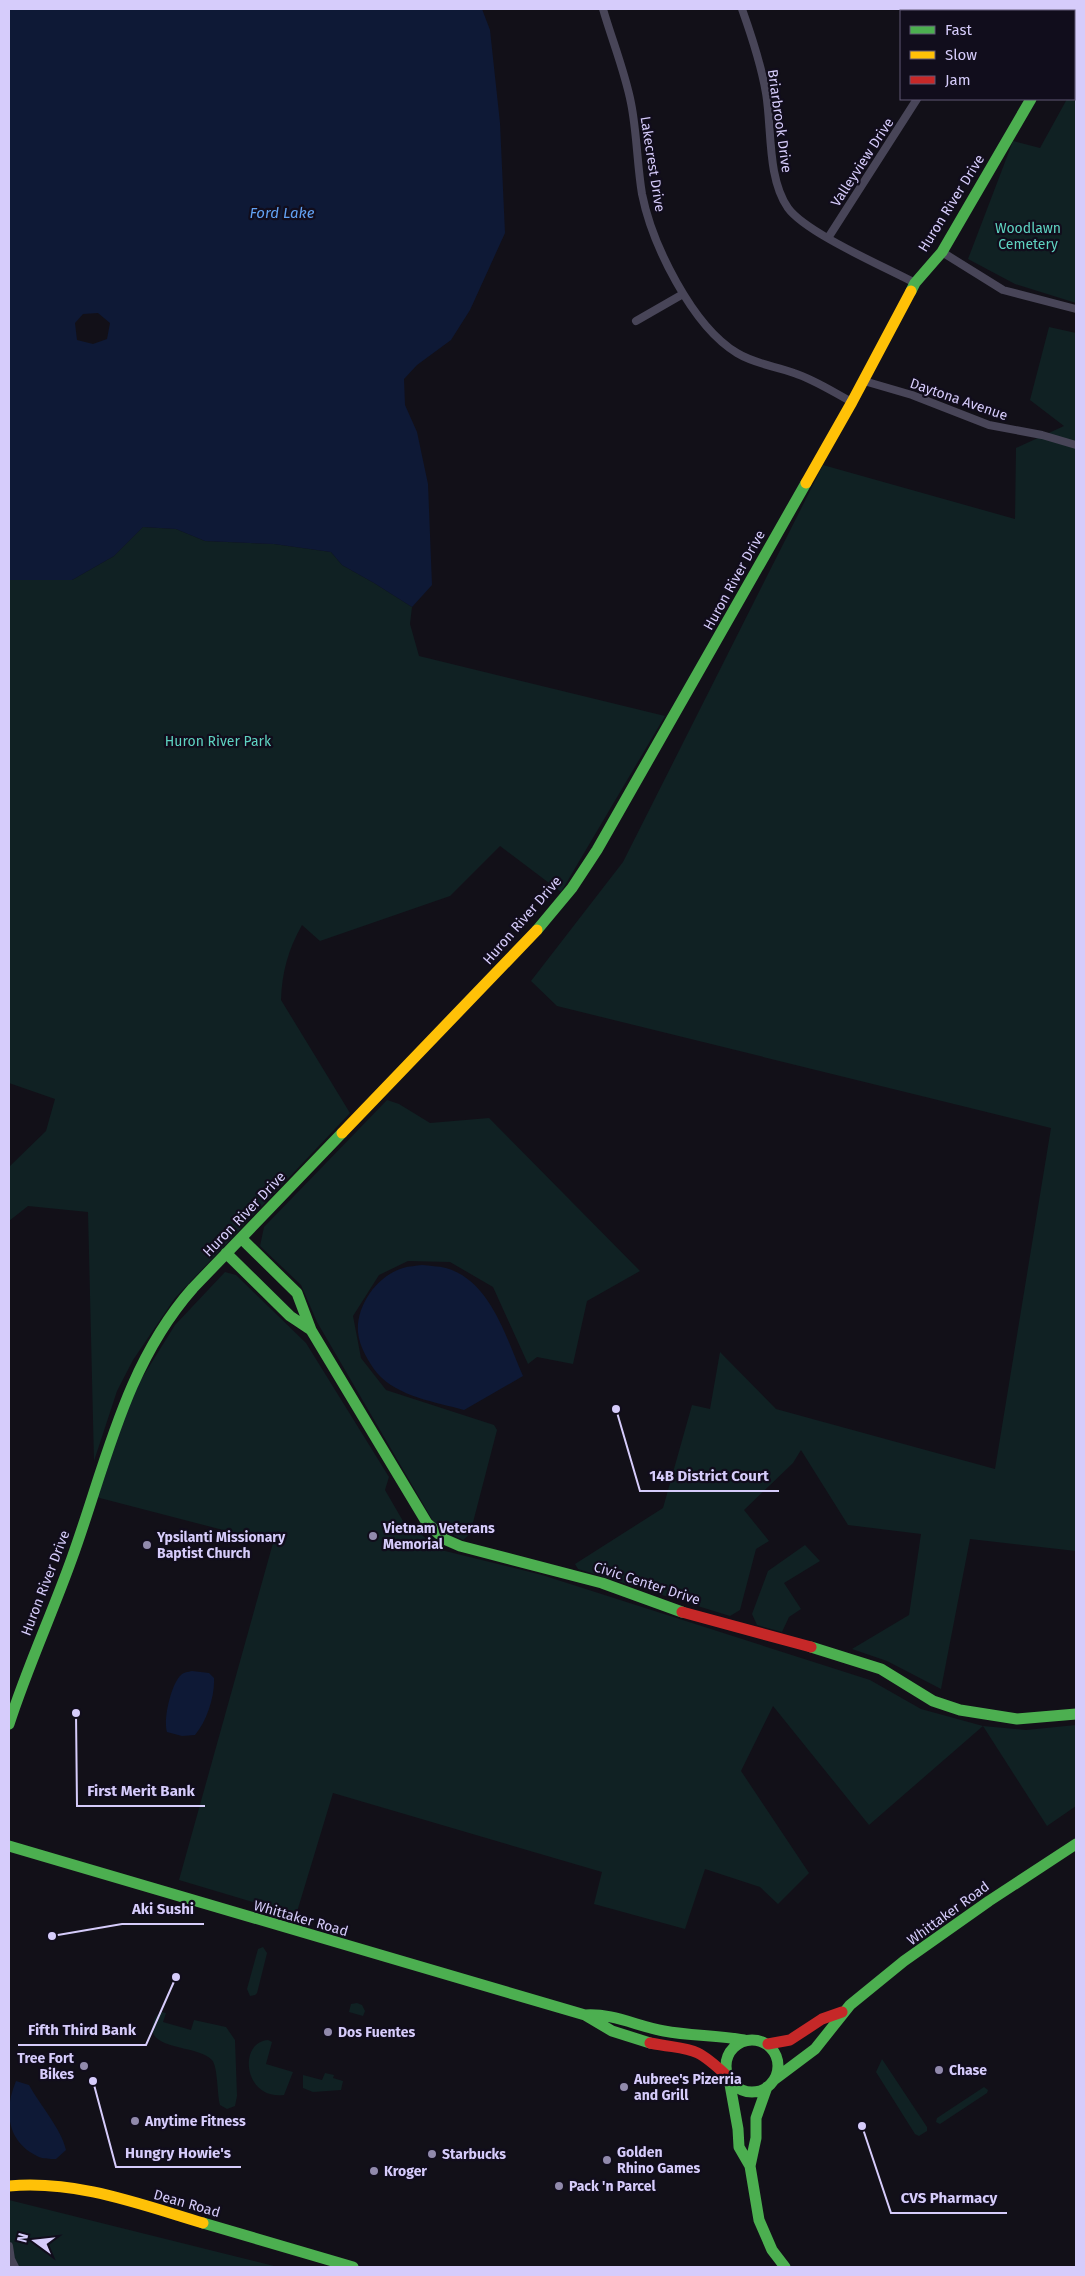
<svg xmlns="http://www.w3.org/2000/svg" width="1085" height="2276" viewBox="0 0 1085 2276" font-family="'Fira Sans',sans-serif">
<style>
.green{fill:#102123}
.water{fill:#0e1936;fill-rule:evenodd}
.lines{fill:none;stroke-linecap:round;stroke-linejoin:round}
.street{stroke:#484558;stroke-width:8}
.fast{stroke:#4caf50;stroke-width:11}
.slow{stroke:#ffc107;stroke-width:11}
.jam{stroke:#c62828;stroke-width:11}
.poi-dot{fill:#918aac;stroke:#110d1c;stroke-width:2}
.labels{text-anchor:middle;stroke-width:4.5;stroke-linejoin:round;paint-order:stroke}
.street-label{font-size:14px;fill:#d6ccfb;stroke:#110d1c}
.park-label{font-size:14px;fill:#5fd4c2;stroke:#110d1c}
.poi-label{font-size:14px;font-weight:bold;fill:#d6ccfb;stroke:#110d1c;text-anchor:start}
.water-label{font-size:15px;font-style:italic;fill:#62a1f2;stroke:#110d1c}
.leader{fill:none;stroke:#d6ccfb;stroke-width:2}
.callout-dot{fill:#d6ccfb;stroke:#110d1c;stroke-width:2}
.callout-label{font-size:15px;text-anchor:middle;font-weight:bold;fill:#d6ccfb;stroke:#110d1c;stroke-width:4.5;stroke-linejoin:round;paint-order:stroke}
</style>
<rect width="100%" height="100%" fill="#121018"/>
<path class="green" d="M 1067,99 L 1076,101 L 1076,303 L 1015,284 L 968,259 L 1013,141 L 1040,148 Z
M 1049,327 L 1076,333 L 1076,1551 L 970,1539 L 941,1689 L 887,1661 L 852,1649 L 909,1615 L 921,1534 L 848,1525 L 801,1450 L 793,1463 L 744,1510 L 769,1541 L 756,1549 L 740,1610 L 730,1616 L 578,1569 L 575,1564 L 663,1508 L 692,1405 L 710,1409 L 720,1352 L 776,1409 L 995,1469 L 1051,1128 L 557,1006 L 531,981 L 623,862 L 823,465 L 1015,519 L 1016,448 L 1064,426 L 1030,400 Z
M 143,527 L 176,529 L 205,541 L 274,544 L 331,552 L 342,565 L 374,583 L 412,607 L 410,624 L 419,656 L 665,716 L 561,892 L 500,846 L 450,896 L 320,941 L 302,925 C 288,950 282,972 281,1000 L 350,1113 L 175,1298 L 133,1360 L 117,1391 L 94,1461 L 88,1212 L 28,1206 L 9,1221 L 9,1167 L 46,1131 L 55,1099 L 9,1083 L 9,580 L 72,580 L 114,556 Z
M 387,1100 L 399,1104 L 430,1123 L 489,1118 L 640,1271 L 587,1301 L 573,1364 L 537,1357 L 528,1364 L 493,1287 L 450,1262 L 408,1261 L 379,1275 L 353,1316 L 361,1358 L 386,1390 L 494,1425 L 497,1430 L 470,1534 L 463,1540 L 436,1526 L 317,1322 L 301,1285 L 260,1246 L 264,1227 Z
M 225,1272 L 236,1275 L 306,1343 L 389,1477 L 385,1490 L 407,1528 L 422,1535 L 437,1549 L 542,1575 L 870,1680 L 921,1709 L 983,1726 L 1026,1730 L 1076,1725 L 1076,1806 L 1047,1826 L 983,1726 L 869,1825 L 773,1706 L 741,1771 L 809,1873 L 778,1904 L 760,1887 L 705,1869 L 685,1929 L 594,1904 L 602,1872 L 333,1793 L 296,1915 L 179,1880 L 273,1543 L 96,1497 L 132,1394 L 175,1325 Z
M 805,1545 L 820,1561 L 784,1583 L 801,1609 L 789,1617 L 782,1632 L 757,1625 L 752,1614 L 768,1571 Z
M 263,1947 L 267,1953 L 257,1993 L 255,1995 L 250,1996 L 247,1989 L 258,1949 Z
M 357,2003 L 362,2005 L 365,2011 L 363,2016 L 349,2012 L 351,2004 Z
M 161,2012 L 166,2013 L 163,2022 L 191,2030 L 194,2020 L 226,2027 L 235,2040 L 237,2096 L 235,2106 L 227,2109 L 220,2105 C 217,2094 218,2067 212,2060 C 199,2045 145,2050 153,2024 C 154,2019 156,2015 161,2012 Z
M 268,2040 L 272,2042 L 266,2064 L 293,2072 L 284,2095 C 243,2100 238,2042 268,2040 Z
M 882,2059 L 927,2127 L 927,2131 L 919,2136 L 915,2134 L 876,2072 Z
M 325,2073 L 334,2075 L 333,2078 L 343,2081 L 341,2090 L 313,2092 L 303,2088 L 303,2075 L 322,2080 Z
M 984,2087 L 988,2090 L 987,2093 L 940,2124 L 936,2122 L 937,2118 Z
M 9,2200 L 278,2267 L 9,2267 Z"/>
<path class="water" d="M 9,9 L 482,9 L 490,30 L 500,123 L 505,233 L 470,310 L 451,340 L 417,365 L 404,379 L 405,405 L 417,432 L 428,484 L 432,585 L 412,607 L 374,583 L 342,565 L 331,552 L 274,544 L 205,541 L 176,529 L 143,527 L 114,556 L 72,580 L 9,580 ZM 98,313 L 110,323 L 107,339 L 93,344 L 77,340 L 75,323 L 83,314 Z
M 422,1265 C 430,1266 438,1266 446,1268 C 491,1281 506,1338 523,1376 L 464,1410 C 436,1402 398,1397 377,1373 C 369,1363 359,1346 358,1332 C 356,1305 378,1275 403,1268 C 409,1266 416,1266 422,1265 Z
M 192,1671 L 209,1673 L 214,1678 C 215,1696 207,1721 195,1735 L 182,1736 L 167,1732 C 163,1720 171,1684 181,1675 C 184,1672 188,1672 192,1671 Z
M 16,2081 L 29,2085 C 40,2105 62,2130 66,2150 L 56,2159 C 50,2159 42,2159 37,2156 C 6,2141 4,2109 16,2081 Z"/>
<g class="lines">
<path class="street" d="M 603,9 C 612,40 625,72 631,103 C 637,133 637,164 642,194 C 652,244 692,326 737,353 C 755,364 775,366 794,373 C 815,380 833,392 852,402
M 742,9 C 752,37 761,64 766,93 C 772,128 767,178 788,208 C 806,233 885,267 915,283
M 936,9 L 941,11
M 967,11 L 969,9
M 828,238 L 917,99
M 942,252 L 1003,290 L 1076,309
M 636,321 L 683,294
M 864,381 L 912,395 L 989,425 L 1042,435 L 1076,445
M 9,2246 L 11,2259 L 15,2267"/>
<path class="fast" d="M 911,291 L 915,283 L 942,252 L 1031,99
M 537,930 L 572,888 L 597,850 L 806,483
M 241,1238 L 297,1293 L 311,1330 L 427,1523 L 444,1539 L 460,1546 L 602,1583 L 682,1612
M 226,1253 L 290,1316 L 311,1330
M 811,1647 L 881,1669 L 933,1701 L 960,1710 L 1017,1719 L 1076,1714
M 9,1724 C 27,1668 52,1614 72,1558 C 106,1464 125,1365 193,1288 L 342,1133
M 9,1846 L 585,2015 L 612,2031 L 650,2043
M 585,2015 C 612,2013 637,2026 664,2031 C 690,2036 717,2035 744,2040
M726 2066a26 26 0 1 1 52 0a26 26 0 1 1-52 0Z
M 729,2079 L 738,2129 L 739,2147 L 750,2166
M 775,2079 L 815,2049 L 850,2005 L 904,1961 L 989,1901 L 1076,1844
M 767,2087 L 756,2118 L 756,2138 L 750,2166 L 759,2220 L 772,2250 L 785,2267
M 203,2223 L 353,2267"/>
<path class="slow" d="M 1074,26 L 1076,21
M 806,483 L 852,402 L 911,291
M 342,1133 L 537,930
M 9,2186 C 77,2180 139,2204 203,2223"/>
<path class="jam" d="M 682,1612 L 811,1647
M 650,2043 C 692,2051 693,2044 726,2075
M 768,2044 L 790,2040 L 822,2019 L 842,2012"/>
</g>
<g class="poi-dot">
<circle cx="373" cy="1536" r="5"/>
<circle cx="147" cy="1545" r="5"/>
<circle cx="328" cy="2032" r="5"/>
<circle cx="84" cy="2066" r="5"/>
<circle cx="939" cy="2070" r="5"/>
<circle cx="624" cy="2087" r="5"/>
<circle cx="135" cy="2121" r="5"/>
<circle cx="432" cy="2154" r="5"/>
<circle cx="607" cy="2160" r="5"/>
<circle cx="374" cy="2171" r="5"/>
<circle cx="559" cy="2186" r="5"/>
</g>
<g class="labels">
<g class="street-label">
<text transform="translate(780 121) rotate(82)" y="5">Briarbrook Drive</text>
<text transform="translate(862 162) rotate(-57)" y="5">Valleyview Drive</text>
<text transform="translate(653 164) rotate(81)" y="5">Lakecrest Drive</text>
<text transform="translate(951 203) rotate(-58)" y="5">Huron River Drive</text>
<text transform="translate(959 399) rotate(19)" y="5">Daytona Avenue</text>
<text transform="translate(734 580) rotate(-61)" y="5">Huron River Drive</text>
<text transform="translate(522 920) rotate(-49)" y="5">Huron River Drive</text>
<text transform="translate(244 1214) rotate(-46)" y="5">Huron River Drive</text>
<text transform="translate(45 1583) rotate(-69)" y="5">Huron River Drive</text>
<text transform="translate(647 1583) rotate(18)" y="5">Civic Center Drive</text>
<text transform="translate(948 1913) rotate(-36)" y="5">Whittaker Road</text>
<text transform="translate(301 1918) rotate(16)" y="5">Whittaker Road</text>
<text transform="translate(187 2203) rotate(16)" y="5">Dean Road</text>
</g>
<g class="park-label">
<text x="1028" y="233">Woodlawn<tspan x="1028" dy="16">Cemetery</tspan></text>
<text x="218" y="746">Huron River Park</text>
</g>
<g class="poi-label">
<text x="383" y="1533">Vietnam Veterans<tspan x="383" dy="16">Memorial</tspan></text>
<text x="157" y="1542">Ypsilanti Missionary<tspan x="157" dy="16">Baptist Church</tspan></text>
<text x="338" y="2037">Dos Fuentes</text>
<text x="74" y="2063" text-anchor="end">Tree Fort<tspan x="74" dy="16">Bikes</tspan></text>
<text x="949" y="2075">Chase</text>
<text x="634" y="2084">Aubree's Pizerria<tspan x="634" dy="16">and Grill</tspan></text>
<text x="145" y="2126">Anytime Fitness</text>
<text x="617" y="2157">Golden<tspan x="617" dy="16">Rhino Games</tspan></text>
<text x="442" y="2159">Starbucks</text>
<text x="384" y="2176">Kroger</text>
<text x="569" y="2191">Pack 'n Parcel</text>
</g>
<g class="water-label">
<text x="282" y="218">Ford Lake</text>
</g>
</g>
<path class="leader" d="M616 1409L640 1491H779M76 1713L77 1806H205M52 1936L122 1924H204M176 1977L146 2045H18M93 2081L116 2167H241M862 2126L891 2213H1007"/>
<g class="callout-dot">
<circle cx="616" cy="1409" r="5"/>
<circle cx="76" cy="1713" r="5"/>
<circle cx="52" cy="1936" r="5"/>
<circle cx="176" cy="1977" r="5"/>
<circle cx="93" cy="2081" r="5"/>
<circle cx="862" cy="2126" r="5"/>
</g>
<g class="callout-label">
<text x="709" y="1481">14B District Court</text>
<text x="141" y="1796">First Merit Bank</text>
<text x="163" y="1914">Aki Sushi</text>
<text x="82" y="2035">Fifth Third Bank</text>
<text x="178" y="2158">Hungry Howie's</text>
<text x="949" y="2203">CVS Pharmacy</text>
</g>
<rect width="1085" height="2276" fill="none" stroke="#d6ccfb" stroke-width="20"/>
<rect x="900" y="10" width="175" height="90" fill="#110d1c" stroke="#605975"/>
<rect x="910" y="26" width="25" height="8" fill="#4caf50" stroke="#605975"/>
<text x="945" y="35" font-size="15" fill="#d6ccfb">Fast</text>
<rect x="910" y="51" width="25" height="8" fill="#ffc107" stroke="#605975"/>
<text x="945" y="60" font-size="15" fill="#d6ccfb">Slow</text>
<rect x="910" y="76" width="25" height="8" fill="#c62828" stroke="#605975"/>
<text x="945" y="85" font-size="15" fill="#d6ccfb">Jam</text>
<g transform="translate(35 2241) rotate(285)" stroke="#110d1c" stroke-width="4" paint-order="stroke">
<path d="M0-4L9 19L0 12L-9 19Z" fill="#d6ccfb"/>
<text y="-8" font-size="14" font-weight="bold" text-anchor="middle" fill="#d6ccfb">N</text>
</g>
</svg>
